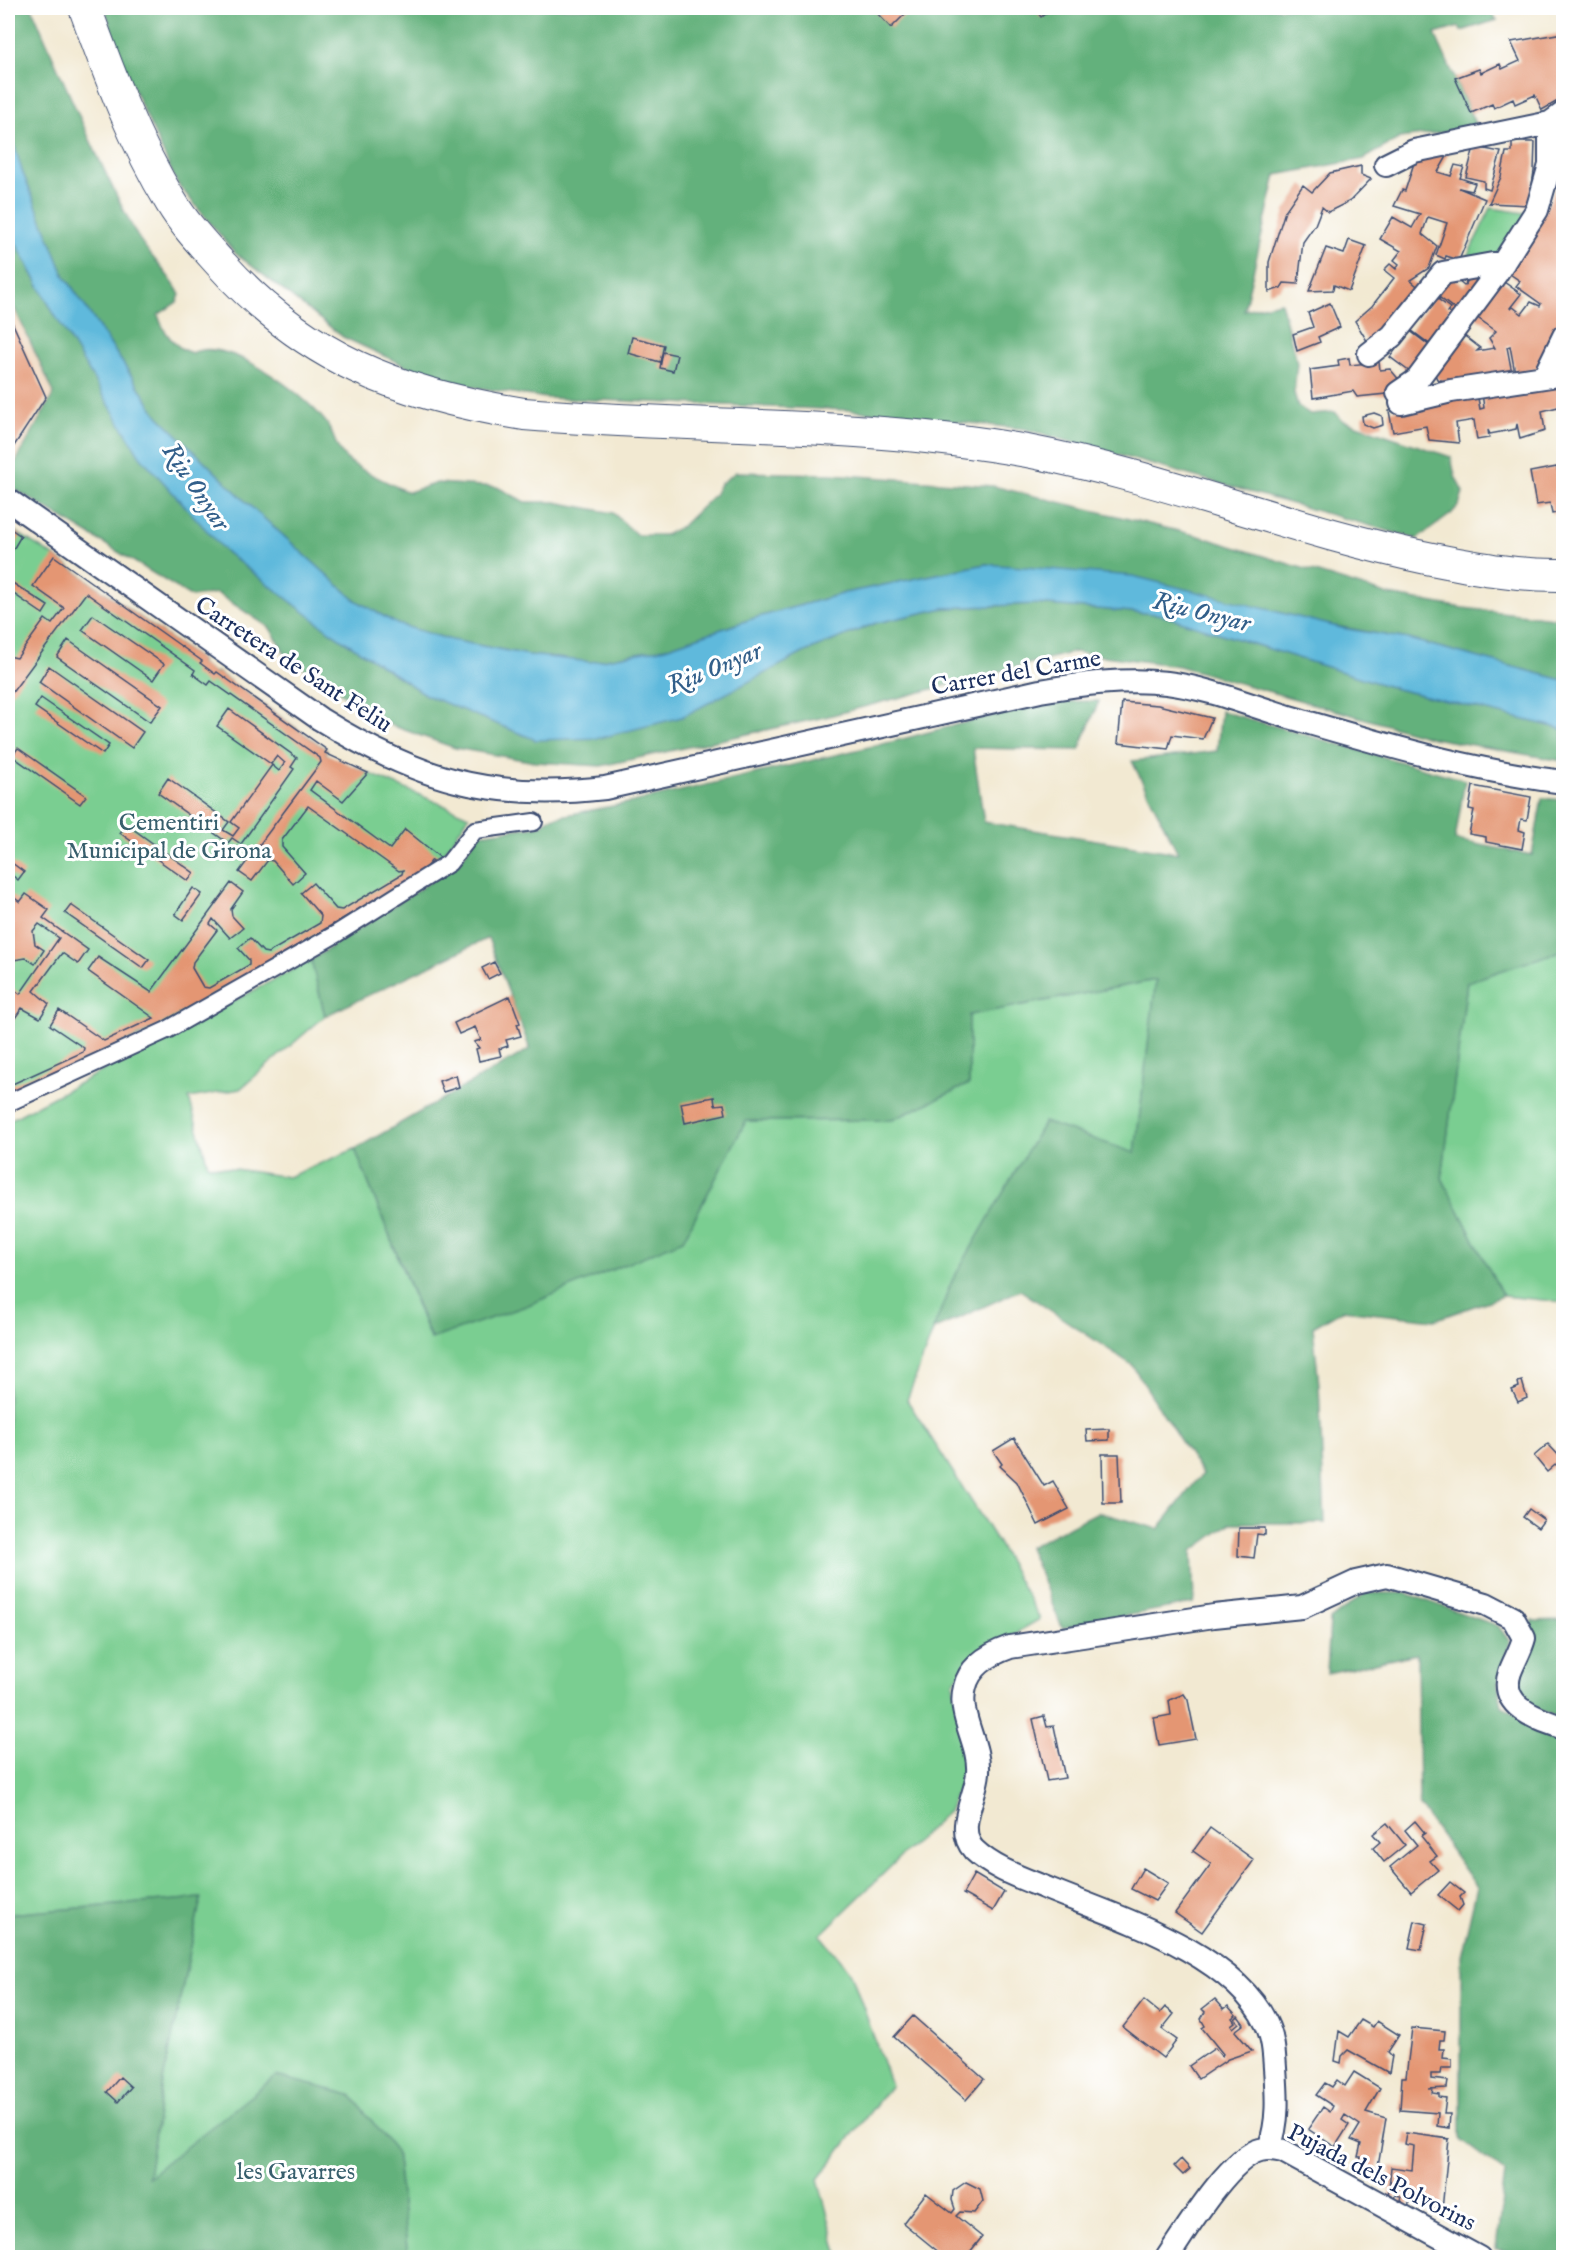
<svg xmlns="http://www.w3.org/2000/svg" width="1571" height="2265" viewBox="0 0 1571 2265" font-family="'IM FELL English',serif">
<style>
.built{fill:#eed6bb}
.green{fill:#7ace91;stroke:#4a7e78;stroke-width:1.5}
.forest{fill:#63b17b;stroke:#3f706c;stroke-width:1.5}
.water{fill:#5eb9dc;stroke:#3c749d;stroke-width:1.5}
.building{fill:#e49673}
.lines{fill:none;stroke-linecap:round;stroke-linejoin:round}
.pedestrian-casing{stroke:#3b4b6f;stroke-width:20}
.minor-casing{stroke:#3b4b6f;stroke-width:26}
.secondary-casing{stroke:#3b4b6f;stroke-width:34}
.pedestrian{stroke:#fff;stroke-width:16}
.minor{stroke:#fff;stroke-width:22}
.secondary{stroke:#fff;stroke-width:32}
.labels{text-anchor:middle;stroke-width:6;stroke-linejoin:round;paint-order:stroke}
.street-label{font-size:24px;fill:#1b2f5e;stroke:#fff}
.park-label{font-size:24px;fill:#385f6d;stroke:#fff}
.water-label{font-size:26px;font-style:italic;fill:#325f8a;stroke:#fff}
</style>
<rect width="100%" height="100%" fill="#fff"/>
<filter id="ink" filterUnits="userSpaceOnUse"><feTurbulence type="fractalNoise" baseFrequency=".0167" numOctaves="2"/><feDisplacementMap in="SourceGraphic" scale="12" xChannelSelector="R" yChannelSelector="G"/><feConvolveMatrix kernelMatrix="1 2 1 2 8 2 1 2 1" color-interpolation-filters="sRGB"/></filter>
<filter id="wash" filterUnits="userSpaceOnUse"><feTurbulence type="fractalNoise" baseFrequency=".008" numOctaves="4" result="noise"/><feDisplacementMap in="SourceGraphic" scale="24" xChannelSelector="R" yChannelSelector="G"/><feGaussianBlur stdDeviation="1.35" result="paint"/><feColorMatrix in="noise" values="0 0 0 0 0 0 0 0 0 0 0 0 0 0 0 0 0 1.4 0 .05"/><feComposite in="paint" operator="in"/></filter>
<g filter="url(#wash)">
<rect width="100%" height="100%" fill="#f2e9d2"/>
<path class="built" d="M 8,294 L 54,393 L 8,476 Z"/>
<path class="green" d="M 1491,208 L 1532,214 L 1503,261 L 1464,263 Z
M 8,527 L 54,556 L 202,661 L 200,663 L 214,673 L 217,672 L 327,750 L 325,753 L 333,758 L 469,816 L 437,864 L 163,1026 L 8,1096 Z
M 1563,950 L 1563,1302 L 1503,1296 L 1442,1178 L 1467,982 Z
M 311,960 L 325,1016 L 240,1089 L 189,1098 L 208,1165 L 288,1177 L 355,1149 L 430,1339 L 683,1240 L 746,1121 L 892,1120 L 969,1084 L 969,1015 L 1156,980 L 1135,1154 L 952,1281 L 907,1400 L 998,1543 L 1040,1619 L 969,1660 L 953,1683 L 969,1766 L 948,1811 L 820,1935 L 851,1973 L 891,2085 L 818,2179 L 839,2257 L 408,2257 L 396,2151 L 147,2177 L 163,2081 L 201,1898 L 8,1914 L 8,1121 Z"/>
<path class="forest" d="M 8,8 L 32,8 C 64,84 97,159 135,232 C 147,254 171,275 180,295 L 177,302 L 158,315 C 163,331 175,349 192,353 C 227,335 304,394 325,421 C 333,430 334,444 342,454 C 351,467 386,481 401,489 L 409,492 L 437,483 L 497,487 L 525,502 L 555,502 L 613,513 L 637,535 L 665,535 L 682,526 L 714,495 L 720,484 L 736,472 L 831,474 L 993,486 L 1199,536 L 1389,595 L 1463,608 L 1563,619 L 1563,680 L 1408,639 L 986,564 L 845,593 L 755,618 L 665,648 L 591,662 L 529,655 L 451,640 L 397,624 L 355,600 L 249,505 L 158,416 L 64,275 L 22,171 L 8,125 Z
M 105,8 L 1487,8 L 1497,20 L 1461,31 L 1459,27 L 1435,34 L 1477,128 L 1400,138 L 1364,159 L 1276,175 L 1244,310 L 1281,302 L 1297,363 L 1294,393 L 1298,406 L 1310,414 L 1335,412 L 1342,420 L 1451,457 L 1455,476 L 1463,492 L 1459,505 L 1451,514 L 1417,539 L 1025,429 L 848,410 L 546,398 L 473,387 L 419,372 L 343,337 L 235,253 L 177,183 L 120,59 Z
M 8,228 L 53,312 L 226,552 L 332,633 L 426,695 L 805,652 L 876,623 L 944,608 L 1036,604 L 1158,614 L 1397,689 L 1563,729 L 1563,761 L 1433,738 L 1179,666 L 1074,652 L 825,717 L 601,766 L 535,762 L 455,748 L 388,724 L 287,657 L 270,628 L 217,593 L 192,597 L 8,485 L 8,476 L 54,393 L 8,294 Z
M 1099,701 L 1079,750 L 973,748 L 984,822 L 1178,853 L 1132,761 L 1217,751 L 1221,711 L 1465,780 L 1455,840 L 1532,855 L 1542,798 L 1563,800 L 1563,950 L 1467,982 L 1442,1178 L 1503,1296 L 1434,1320 L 1342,1310 L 1313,1327 L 1319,1385 L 1325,1523 L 1231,1523 L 1192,1551 L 1194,1603 L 1062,1628 L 1029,1547 L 1098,1512 L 1158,1529 L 1202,1474 L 1132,1365 L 1020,1290 L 933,1330 L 952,1281 L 1044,1122 L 1135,1153 L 1156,980 L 969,1015 L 969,1084 L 892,1120 L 746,1121 L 683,1240 L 526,1306 L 431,1339 L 355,1149 L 530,1049 L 488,938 L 325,1016 L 311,960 L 459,863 L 478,834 L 539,826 L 551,818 L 633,802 L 895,741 L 1042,702 Z
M 1365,1593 L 1405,1593 L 1498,1626 L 1510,1642 L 1498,1684 L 1502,1706 L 1563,1737 L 1563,2257 L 1530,2257 L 1496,2249 L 1505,2173 L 1461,2140 L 1461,1956 L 1477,1887 L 1419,1805 L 1417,1654 L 1327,1673 L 1330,1620 Z
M 1563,1620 L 1563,1719 L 1534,1709 L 1517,1694 L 1517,1680 L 1532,1621 Z
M 201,1898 L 163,2081 L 148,2177 L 276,2076 L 351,2095 L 396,2151 L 408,2257 L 8,2258 L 8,1914 Z"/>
<path class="water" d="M 8,125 L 22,171 L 64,275 L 158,416 L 249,505 L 355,600 L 397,624 L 451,640 L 529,655 L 591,662 L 665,648 L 755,618 L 845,593 L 986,564 L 1133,576 L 1342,628 L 1408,639 L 1563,680 L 1563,729 L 1397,689 L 1158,614 L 1036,604 L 944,608 L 876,623 L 805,652 L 682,717 L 600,738 L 536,740 L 426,695 L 332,633 L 226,552 L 140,456 L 53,312 L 8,228 Z"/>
<g id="blocks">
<path class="building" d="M 877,8 L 906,8 L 909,10 L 891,28 L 874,10 Z
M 1034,8 L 1053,8 L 1041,17 Z
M 1563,33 L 1563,98 L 1542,110 L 1535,95 L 1515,104 L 1513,99 L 1494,108 L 1492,104 L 1471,113 L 1455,78 L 1479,69 L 1481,73 L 1500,64 L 1502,69 L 1520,61 L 1511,42 Z
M 1512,142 L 1535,142 L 1534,171 L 1529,205 L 1489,203 L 1501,177 L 1506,152 L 1512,152 Z
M 1474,147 L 1501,152 L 1490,190 L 1484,188 L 1484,181 L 1466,177 Z
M 1449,153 L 1438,172 L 1451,176 L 1455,165 L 1464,167 L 1460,178 L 1475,183 L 1472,191 L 1459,188 L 1485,199 L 1474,225 L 1459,260 L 1446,256 L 1445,259 L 1436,255 L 1447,223 L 1428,217 L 1422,234 L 1437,246 L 1429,268 L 1410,280 L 1422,290 L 1370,346 L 1355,321 L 1372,306 L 1394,278 L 1384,270 L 1390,264 L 1396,269 L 1399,264 L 1394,260 L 1401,251 L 1380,239 L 1393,217 L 1412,228 L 1420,214 L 1394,206 L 1402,190 L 1405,191 L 1415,160 Z
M 1361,166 L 1361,175 L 1371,179 L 1350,201 L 1328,212 L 1322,207 L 1315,225 L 1303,242 L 1298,284 L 1284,283 L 1281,288 L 1269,292 L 1269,262 L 1285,211 L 1303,185 L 1312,192 L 1330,173 Z
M 1561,177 L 1563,177 L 1563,324 L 1544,368 L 1515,373 L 1510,346 L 1507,347 L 1512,373 L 1455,384 L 1437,379 L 1434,372 L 1462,334 L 1480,348 L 1477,351 L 1495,348 L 1489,338 L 1496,331 L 1475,316 L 1501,280 L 1521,294 L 1510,308 L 1511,309 L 1513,307 L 1522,314 L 1531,302 L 1540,306 L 1541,304 L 1516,286 L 1520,281 L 1507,272 L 1549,203 Z
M 1349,240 L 1366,246 L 1349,291 L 1334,285 L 1333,290 L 1309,291 L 1326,248 L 1344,254 Z
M 1475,271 L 1483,277 L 1457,311 L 1440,298 L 1439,300 L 1450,308 L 1447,312 L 1453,316 L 1431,345 L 1411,330 L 1449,274 L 1464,286 Z
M 1330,303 L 1340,327 L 1318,337 L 1320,342 L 1297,351 L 1293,334 L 1313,327 L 1308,313 Z
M 8,313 L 46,397 L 14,446 L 8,442 Z
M 1410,331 L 1430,346 L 1410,372 L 1390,357 Z
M 632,337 L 664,345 L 660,362 L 628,353 Z
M 663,352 L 677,355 L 673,371 L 660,368 Z
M 1349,358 L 1350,365 L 1379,362 L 1380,370 L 1390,369 L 1401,382 L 1386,390 L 1386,394 L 1357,397 L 1353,391 L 1313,398 L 1310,370 L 1339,366 L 1338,360 Z
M 1563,381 L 1563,416 L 1560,417 L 1558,407 L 1542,411 L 1545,431 L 1520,439 L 1517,424 L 1516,429 L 1490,434 L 1488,430 L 1489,438 L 1477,440 L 1474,420 L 1456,423 L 1459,443 L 1429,440 L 1426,426 L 1393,432 L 1389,411 L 1477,393 L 1480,409 L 1484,408 L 1482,393 Z
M 1374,413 L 1382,416 L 1383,425 L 1373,428 L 1363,424 L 1362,416 Z
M 1557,467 L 1563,512 L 1552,514 L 1550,503 L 1536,505 L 1530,472 Z
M 8,527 L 21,536 L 8,558 Z
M 54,556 L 202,661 L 200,663 L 215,674 L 217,672 L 327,750 L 325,753 L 368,773 L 343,801 L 316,781 L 310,790 L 390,849 L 405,829 L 443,860 L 437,864 L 432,860 L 421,873 L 159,1026 L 8,1096 L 8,1086 L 83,1052 L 84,1048 L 50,1025 L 59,1010 L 104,1041 L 154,1018 L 88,971 L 98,957 L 151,992 L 231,883 L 243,892 L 231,909 L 232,916 L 243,928 L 230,938 L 213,919 L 210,924 L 217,930 L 193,962 L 192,968 L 203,987 L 209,988 L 249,965 L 249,960 L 238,948 L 250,938 L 263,952 L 268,953 L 320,923 L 321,916 L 301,893 L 313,883 L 336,909 L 342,910 L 402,874 L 403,870 L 399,871 L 308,806 L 282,840 L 282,847 L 305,873 L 293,884 L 273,861 L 268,860 L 252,881 L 239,872 L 321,762 L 320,758 L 211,681 L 208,685 L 193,674 L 195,670 L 86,593 L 8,698 L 8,656 L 17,658 L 45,619 L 52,624 L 64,608 L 33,586 Z
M 8,580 L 48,606 L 43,614 L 8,590 Z
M 93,615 L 164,664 L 153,680 L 82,630 Z
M 68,640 L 162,706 L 150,722 L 57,657 Z
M 49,666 L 143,732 L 132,748 L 39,682 Z
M 41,698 L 109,745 L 103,754 L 35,707 Z
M 1122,702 L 1158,705 L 1212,718 L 1203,739 L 1172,735 L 1168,749 L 1118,743 Z
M 229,709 L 297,758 L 291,767 L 294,769 L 241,844 L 232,838 L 228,843 L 158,793 L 168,778 L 229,822 L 223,830 L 233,836 L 239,828 L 231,822 L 272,765 L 279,771 L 285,763 L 277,756 L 271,764 L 217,726 Z
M 18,748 L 86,796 L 80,804 L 12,756 Z
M 1473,786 L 1531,797 L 1527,820 L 1521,819 L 1519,830 L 1525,832 L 1522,849 L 1486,842 L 1486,837 L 1469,834 L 1474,810 L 1469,809 Z
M 126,824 L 194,873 L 188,881 L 120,833 Z
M 8,860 L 24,872 L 18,880 L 8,872 Z
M 193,888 L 202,894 L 183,920 L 175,914 Z
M 8,893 L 20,902 L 26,894 L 49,910 L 43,918 L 88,950 L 78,964 L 62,953 L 34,991 L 49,1004 L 40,1018 L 22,1008 L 8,1028 L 8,985 L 20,994 L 59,938 L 39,924 L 33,931 L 35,944 L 44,950 L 35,964 L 26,958 L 13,960 L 14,964 L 8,970 Z
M 71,905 L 149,960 L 143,968 L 65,913 Z
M 494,962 L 500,973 L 488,979 L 482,968 Z
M 510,996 L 520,1023 L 517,1024 L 521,1036 L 506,1040 L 508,1046 L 499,1049 L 501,1056 L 479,1061 L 476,1049 L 479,1048 L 474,1042 L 481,1040 L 475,1027 L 459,1034 L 454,1023 Z
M 456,1075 L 459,1087 L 443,1092 L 439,1081 Z
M 714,1097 L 715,1105 L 724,1104 L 726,1114 L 685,1123 L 681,1103 Z
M 1522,1381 L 1527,1398 L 1518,1402 L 1512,1390 L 1519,1387 L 1518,1382 Z
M 1109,1429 L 1109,1440 L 1087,1441 L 1086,1430 Z
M 1014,1438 L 1044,1486 L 1053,1481 L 1069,1509 L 1038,1525 L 1017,1482 L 1000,1466 L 1002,1464 L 993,1451 Z
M 1548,1444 L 1562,1459 L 1547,1472 L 1534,1456 Z
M 1102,1454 L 1119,1454 L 1121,1503 L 1103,1503 Z
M 1529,1509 L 1544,1520 L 1538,1528 L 1523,1517 Z
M 1239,1528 L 1265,1528 L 1265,1535 L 1257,1534 L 1254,1558 L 1238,1556 Z
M 1184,1694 L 1188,1700 L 1196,1739 L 1159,1745 L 1154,1718 L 1171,1715 L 1169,1700 Z
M 1044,1716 L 1047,1727 L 1054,1726 L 1065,1778 L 1047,1781 L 1033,1719 Z
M 1415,1821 L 1425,1833 L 1421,1836 L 1437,1856 L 1430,1861 L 1438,1870 L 1411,1892 L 1390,1867 L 1417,1845 L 1405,1830 Z
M 1387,1823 L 1405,1845 L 1384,1862 L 1373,1848 L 1380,1842 L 1373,1834 Z
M 1210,1828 L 1254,1860 L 1202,1932 L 1175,1913 L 1211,1864 L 1193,1851 Z
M 1143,1868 L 1168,1883 L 1155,1901 L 1131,1889 Z
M 974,1874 L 1004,1892 L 993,1911 L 963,1894 Z
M 1450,1882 L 1464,1893 L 1460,1897 L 1463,1905 L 1458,1911 L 1438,1895 Z
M 1415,1921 L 1427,1924 L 1421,1950 L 1409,1948 Z
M 1215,1999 L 1224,2009 L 1228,2006 L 1236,2015 L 1232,2018 L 1235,2022 L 1231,2025 L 1233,2028 L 1239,2023 L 1235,2019 L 1238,2016 L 1244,2024 L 1235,2031 L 1252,2051 L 1228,2059 L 1198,2079 L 1189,2066 L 1215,2048 L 1221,2056 L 1223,2054 L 1202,2028 L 1205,2026 L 1201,2019 L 1205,2012 L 1202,2009 Z
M 1144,2000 L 1160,2013 L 1165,2007 L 1174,2014 L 1162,2029 L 1177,2040 L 1163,2058 L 1123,2027 Z
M 913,2016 L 984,2079 L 966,2100 L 894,2037 Z
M 1361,2020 L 1373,2027 L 1377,2021 L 1399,2035 L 1388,2052 L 1392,2056 L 1389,2073 L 1348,2050 L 1342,2056 L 1341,2063 L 1335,2061 L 1339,2031 L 1349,2037 Z
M 1412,2028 L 1445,2031 L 1444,2040 L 1440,2040 L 1439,2049 L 1444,2049 L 1443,2058 L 1452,2059 L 1452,2068 L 1441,2068 L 1440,2074 L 1431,2074 L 1431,2079 L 1448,2081 L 1447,2088 L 1428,2089 L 1433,2089 L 1432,2093 L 1439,2094 L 1439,2097 L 1446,2098 L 1444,2114 L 1450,2114 L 1449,2128 L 1437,2126 L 1438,2113 L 1400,2110 L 1402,2077 L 1406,2077 Z
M 1354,2072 L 1380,2088 L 1366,2112 L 1386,2118 L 1377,2173 L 1359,2169 L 1361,2157 L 1358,2157 L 1361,2144 L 1351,2140 L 1360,2125 L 1345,2115 L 1342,2120 L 1349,2125 L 1335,2147 L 1308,2129 L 1323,2107 L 1330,2112 L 1333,2106 L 1316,2095 L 1325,2083 L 1332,2087 L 1337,2080 L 1345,2086 Z
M 120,2077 L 131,2087 L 118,2102 L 107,2092 Z
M 1406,2133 L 1449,2139 L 1442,2210 L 1430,2209 L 1430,2204 L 1409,2202 L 1408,2211 L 1399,2205 L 1401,2196 L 1395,2195 L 1394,2202 L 1388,2199 L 1391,2167 L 1412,2170 L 1414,2146 L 1404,2144 Z
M 1181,2159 L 1190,2169 L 1183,2175 L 1174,2166 Z
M 966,2182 L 980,2189 L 983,2201 L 974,2213 L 960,2212 L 956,2216 L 982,2237 L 965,2258 L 946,2258 L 903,2223 L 926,2193 L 952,2213 L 955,2209 L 952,2200 L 953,2191 Z"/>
</g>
</g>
<g filter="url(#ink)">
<use href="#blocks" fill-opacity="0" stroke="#3b4b6f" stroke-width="1.5"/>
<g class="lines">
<defs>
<path id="pedestrian" d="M 8,1103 L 167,1030 L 336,934 L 449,863 L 475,830 L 534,822"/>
<path id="minor" d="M 1386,165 L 1414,151 L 1550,123 L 1564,113
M 1369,354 L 1392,336 L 1443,273 L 1504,262
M 1546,373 L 1564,336
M 1398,393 L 1417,380 L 1496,274 L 1537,210 L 1550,165 L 1550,123
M 1401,403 L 1451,391 L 1564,374
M 8,500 L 320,719 C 417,779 490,801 605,788 L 1040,691 C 1081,684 1125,678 1167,683 C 1208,688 1249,705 1289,717 C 1379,743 1470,771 1564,782
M 1269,2148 C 1279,2122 1277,2095 1275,2068 C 1274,2052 1273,2037 1266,2023 C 1232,1953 1120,1918 1051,1890 C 1025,1879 995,1870 974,1850 C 954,1829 977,1795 978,1772 C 980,1743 957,1716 965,1687 C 970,1665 990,1654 1010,1647 L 1214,1616 L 1302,1607 L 1356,1582 L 1387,1575 L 1486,1604 L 1513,1618 L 1524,1638 C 1521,1650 1514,1661 1510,1672 C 1498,1707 1538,1719 1564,1728
M 1167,2258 C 1186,2230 1229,2158 1260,2150 C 1268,2148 1275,2149 1283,2151 L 1479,2258"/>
<path id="secondary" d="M 85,8 C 109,74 134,141 171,202 C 184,224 202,243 219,262 C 306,359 398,394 524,414 C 692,428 860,421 1027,451 C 1163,477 1291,530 1427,558 C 1471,567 1518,576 1564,575"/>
</defs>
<use href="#pedestrian" class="pedestrian-casing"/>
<use href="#minor" class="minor-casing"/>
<use href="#secondary" class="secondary-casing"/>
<use href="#pedestrian" class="pedestrian"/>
<use href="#minor" class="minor"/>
<use href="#secondary" class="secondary"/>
</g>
</g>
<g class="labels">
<g class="street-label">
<text transform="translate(294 664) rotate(33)" y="8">Carretera de Sant Feliu</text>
<text transform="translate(1016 672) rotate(-10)" y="8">Carrer del Carme</text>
<text transform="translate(1382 2177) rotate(27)" y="8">Pujada dels Polvorins</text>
</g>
<g class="park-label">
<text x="169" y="830">Cementiri<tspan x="169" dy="28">Municipal de Girona</tspan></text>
<text x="296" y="2179">les Gavarres</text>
</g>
<g class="water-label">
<text transform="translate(197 486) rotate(56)" y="9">Riu Onyar</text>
<text transform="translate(1202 611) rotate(14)" y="9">Riu Onyar</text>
<text transform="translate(714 667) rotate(-22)" y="9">Riu Onyar</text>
</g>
</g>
<rect width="1571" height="2265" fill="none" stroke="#fff" stroke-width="30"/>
</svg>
